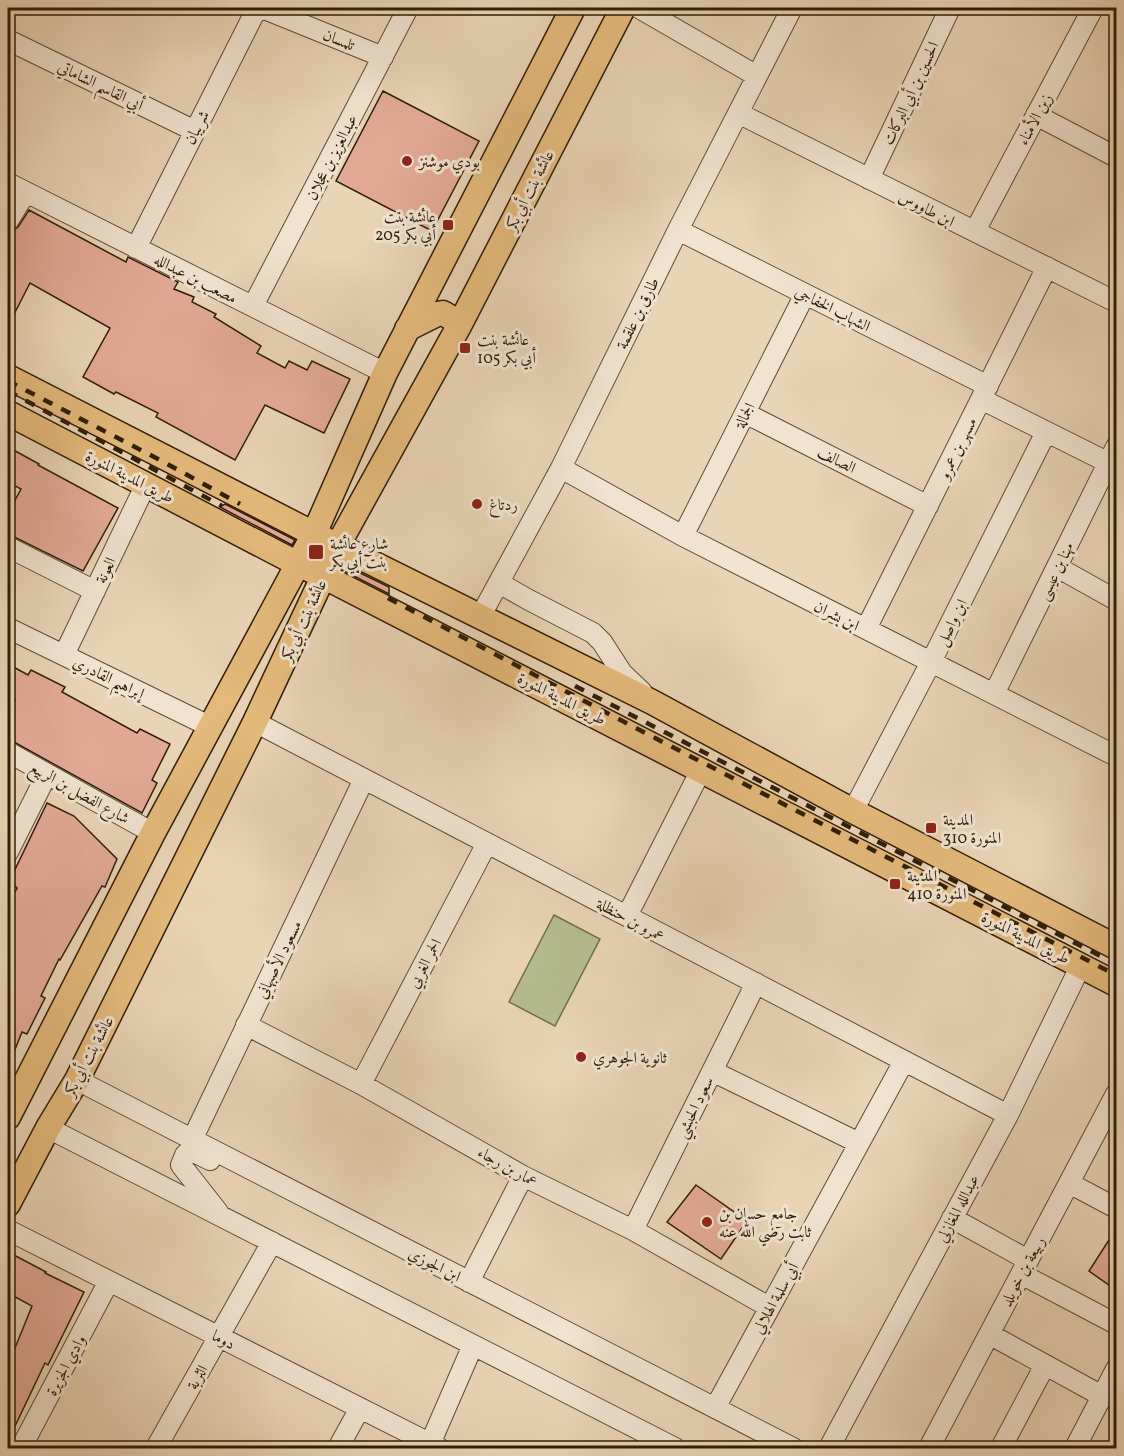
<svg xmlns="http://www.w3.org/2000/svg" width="1124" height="1456" viewBox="0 0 1124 1456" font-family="Vollkorn,Amiri,serif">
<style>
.green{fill:#b4bd90;stroke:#716e4c;stroke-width:1.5}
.building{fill:#e3a997;stroke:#2e1e07;stroke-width:1.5}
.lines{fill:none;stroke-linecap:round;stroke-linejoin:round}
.minor-casing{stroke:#5d4c33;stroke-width:22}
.major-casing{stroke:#2e1e07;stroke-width:27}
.minor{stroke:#f1e3d0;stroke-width:20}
.major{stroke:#e4ba7b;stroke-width:24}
.rail{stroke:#2e1e07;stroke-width:4.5;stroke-dasharray:10 10;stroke-linecap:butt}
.poi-dot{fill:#8f2418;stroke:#f1e3d0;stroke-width:2}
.labels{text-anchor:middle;stroke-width:6;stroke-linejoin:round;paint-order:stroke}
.street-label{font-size:16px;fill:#2e1e07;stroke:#f1e3d0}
.poi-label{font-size:16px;fill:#2e1e07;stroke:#f1e3d0;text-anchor:start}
</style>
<rect width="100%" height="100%" fill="#e9d4b6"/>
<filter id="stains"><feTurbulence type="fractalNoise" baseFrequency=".00333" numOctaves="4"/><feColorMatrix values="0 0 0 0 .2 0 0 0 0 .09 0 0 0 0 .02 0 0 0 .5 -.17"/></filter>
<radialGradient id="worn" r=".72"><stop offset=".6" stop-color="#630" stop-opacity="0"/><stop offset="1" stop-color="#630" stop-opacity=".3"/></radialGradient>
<path class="green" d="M 554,915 L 600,939 L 555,1026 L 509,1002 Z"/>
<path class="building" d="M 383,91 L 479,141 L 432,231 L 336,181 Z
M 29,210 L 126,262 L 128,257 L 178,282 L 174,289 L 194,297 L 192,302 L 216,314 L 214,317 L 261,346 L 257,353 L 285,368 L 289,361 L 307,370 L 312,361 L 350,379 L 324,433 L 265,405 L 235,460 L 156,417 L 158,413 L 116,392 L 114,394 L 83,377 L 110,328 L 30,283 L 8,326 L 8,238 L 11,232 L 18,227 Z
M 8,447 L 39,464 L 38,465 L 118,508 L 83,571 L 8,534 L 8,513 L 21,489 L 8,482 Z
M 225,504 L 295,540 L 292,545 L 220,507 Z
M 344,565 L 389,587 L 389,594 L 342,570 Z
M 8,664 L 28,675 L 31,670 L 65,687 L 62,692 L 137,733 L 140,729 L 170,744 L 152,780 L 157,783 L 142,813 L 14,742 L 8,740 L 8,714 L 15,700 L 8,696 Z
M 47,803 L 74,816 L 117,859 L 105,887 L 102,886 L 60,960 L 59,959 L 41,996 L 45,998 L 27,1034 L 22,1032 L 8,1067 L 8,905 L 17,888 L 10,880 Z
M 696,1185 L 747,1221 L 721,1259 L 667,1222 Z
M 1116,1229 L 1116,1290 L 1089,1271 Z
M 12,1254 L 46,1272 L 45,1273 L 84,1292 L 48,1365 L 45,1363 L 8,1441 L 8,1350 L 13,1353 L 32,1306 L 8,1293 L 8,1263 Z"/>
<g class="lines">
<defs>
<path id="minor" d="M 262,8 L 383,57
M 639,8 L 757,76
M 8,40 L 195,131
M 738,113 L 1116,302
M 1036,115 L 1116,157
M 869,179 L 950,8
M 8,183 L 385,373
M 8,221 L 26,192
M 678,230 L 988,386
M 975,231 L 1093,8
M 136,248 L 257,8
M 253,306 L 408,8
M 981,399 L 1109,463
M 745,413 L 928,506
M 561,468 L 683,536 L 1116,756
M 683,536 L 805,294
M 8,547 L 95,591
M 1057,567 L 1116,600
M 499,583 L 529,600 L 593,633 L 602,642 L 622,673 L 642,692
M 480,617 L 561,468 L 678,230 L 792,8
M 8,628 L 209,726
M 866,629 L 1047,267
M 64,655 L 146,484
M 994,694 L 1116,447
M 255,722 L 1008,1115
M 8,752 L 153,833
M 853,811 L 931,662 L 1046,432
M 8,852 L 47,774
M 627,916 L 701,770
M 246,1025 L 361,1084 L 523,1176 L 633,1230 L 769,1307
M 712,1071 L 859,1143
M 77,1080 L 793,1448
M 361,1084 L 487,843
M 48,1128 L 675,1448
M 192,1140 L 364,779
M 210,1160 L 190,1150 L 185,1155 L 181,1165 L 218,1212
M 1069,1183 L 1116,1208
M 952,1218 L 1028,1260
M 8,1230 L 439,1448
M 633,1230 L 756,983
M 1021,1274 L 1116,1324
M 469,1282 L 523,1176
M 989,1334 L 1102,1396
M 715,1408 L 904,1061
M 430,1444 L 473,1345
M 21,1448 L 109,1281
M 156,1448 L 272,1242
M 338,1448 L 360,1408
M 829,1448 L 1008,1115 L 1081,965
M 929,1448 L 1116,1094
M 1001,1448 L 1045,1365
M 1075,1448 L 1116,1369"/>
<path id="major" d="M 407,329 L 437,314 L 443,313 L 453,319 L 459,326
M 8,377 L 314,534 L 652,702 L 853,811 L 1116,947
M 8,413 L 296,563 L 323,576 L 1116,984
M 8,1117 L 153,833 L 314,534 L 385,373 L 573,8
M 8,1204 L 48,1128 L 77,1080 L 255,722 L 338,545 L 459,326 L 623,8"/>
</defs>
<use href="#minor" class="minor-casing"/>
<use href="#major" class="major-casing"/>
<use href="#minor" class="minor"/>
<use href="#major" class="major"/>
<path class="rail" d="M 8,381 L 160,460 L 240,504
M 8,391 L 222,506
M 388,598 L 651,736 L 1116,975
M 575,686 L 1116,964"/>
</g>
<g class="poi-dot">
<circle cx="407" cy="161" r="6"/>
<rect x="442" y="219" width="12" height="12" rx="3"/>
<rect x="459" y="342" width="12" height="12" rx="3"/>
<circle cx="477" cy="504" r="6"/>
<rect x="308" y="544" width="16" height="16" rx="3"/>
<rect x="925" y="822" width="12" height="12" rx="3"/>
<rect x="889" y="878" width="12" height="12" rx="3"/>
<circle cx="581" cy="1057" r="6"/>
<circle cx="707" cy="1222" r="6"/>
</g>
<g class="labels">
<g class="street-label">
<text transform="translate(339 39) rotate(22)" y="6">تلمسان</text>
<text transform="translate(101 85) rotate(26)" y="6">أبي القاسم الشاماتي</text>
<text transform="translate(910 93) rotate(-65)" y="6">الحسين بن أبي البركات</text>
<text transform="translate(1034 119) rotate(-62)" y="6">زين الأمناء</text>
<text transform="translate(196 127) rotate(-63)" y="6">شريبان</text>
<text transform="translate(331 157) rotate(-63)" y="6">عبدالعزيز بن عجلان</text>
<text transform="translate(529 190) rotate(-63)" y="6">عائشة بنت أبي بكر</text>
<text transform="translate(927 208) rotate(27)" y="6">ابن طاووس</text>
<text transform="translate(196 278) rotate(27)" y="6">مصعب بن عبدالله</text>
<text transform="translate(833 308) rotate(27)" y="6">الشهاب الخفاجي</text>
<text transform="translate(637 313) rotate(-64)" y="6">طارق بن علقمة</text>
<text transform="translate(744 415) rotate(-63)" y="6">الجمالة</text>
<text transform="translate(957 448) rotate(-64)" y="6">مسهر بن عمرو</text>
<text transform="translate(837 459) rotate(27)" y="6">الصالف</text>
<text transform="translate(130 476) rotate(27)" y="6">طريق المدينة المنورة</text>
<text transform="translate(105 570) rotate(-64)" y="6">العونة</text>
<text transform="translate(1055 571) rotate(-64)" y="6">مهنا بن عيسى</text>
<text transform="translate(837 615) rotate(27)" y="6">ابن بشران</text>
<text transform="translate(303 620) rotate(-65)" y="6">عائشة بنت أبي بكر</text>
<text transform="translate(951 622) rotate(-63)" y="6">ابن واصل</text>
<text transform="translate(109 677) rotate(26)" y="6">إبراهيم القادري</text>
<text transform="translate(562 698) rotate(27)" y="6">طريق المدينة المنورة</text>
<text transform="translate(80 792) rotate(29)" y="6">شارع الفضل بن الربيع</text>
<text transform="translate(631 919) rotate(28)" y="6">عمرو بن حنظلة</text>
<text transform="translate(1026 937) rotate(27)" y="6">طريق المدينة المنورة</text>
<text transform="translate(278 959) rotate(-64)" y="6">مسعود الأصبهاني</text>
<text transform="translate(424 963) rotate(-62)" y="6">الحمر الغربي</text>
<text transform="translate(88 1056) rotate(-62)" y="6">عائشة بنت أبي بكر</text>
<text transform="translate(694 1107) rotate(-64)" y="6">سعود الحبشي</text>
<text transform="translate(508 1166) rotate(29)" y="6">عمار بن رجاء</text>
<text transform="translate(957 1208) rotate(-62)" y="6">عبدالله المغازلي</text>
<text transform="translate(435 1264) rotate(27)" y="6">ابن الجوزي</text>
<text transform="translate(1022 1271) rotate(-62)" y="6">ربيعة بن خويلد</text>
<text transform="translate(775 1298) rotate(-61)" y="6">أبي سلمة الهلالي</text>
<text transform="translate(224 1339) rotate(27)" y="6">دوما</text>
<text transform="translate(65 1365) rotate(-62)" y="6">وادي الجزيرة</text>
<text transform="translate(197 1377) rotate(-60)" y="6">الثربة</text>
</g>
<g class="poi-label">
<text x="419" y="167">بودي موشنز</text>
<text x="436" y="222" text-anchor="end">عائشة بنت<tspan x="436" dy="18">أبي بكر 205</tspan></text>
<text x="477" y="345">عائشة بنت<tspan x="477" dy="18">أبي بكر 105</tspan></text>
<text x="489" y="510">ردتاغ</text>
<text x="330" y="549">شارع عائشة<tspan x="330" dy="18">بنت أبي بكر</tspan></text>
<text x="943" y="825">المدينة<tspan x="943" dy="18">المنورة 310</tspan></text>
<text x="907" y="881">المدينة<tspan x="907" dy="18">المنورة 410</tspan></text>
<text x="593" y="1063">ثانوية الجوهري</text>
<text x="719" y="1219">جامع حسان بن<tspan x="719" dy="18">ثابت رضي الله عنه</tspan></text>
</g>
</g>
<rect width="1124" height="1456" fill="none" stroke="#e9d4b6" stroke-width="30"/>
<rect x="9" y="9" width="1106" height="1438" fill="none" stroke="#2e1e07" stroke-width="3"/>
<rect x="15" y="15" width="1094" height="1426" fill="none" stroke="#2e1e07" stroke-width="1.5"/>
<rect width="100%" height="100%" filter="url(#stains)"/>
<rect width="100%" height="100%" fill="url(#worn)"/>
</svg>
